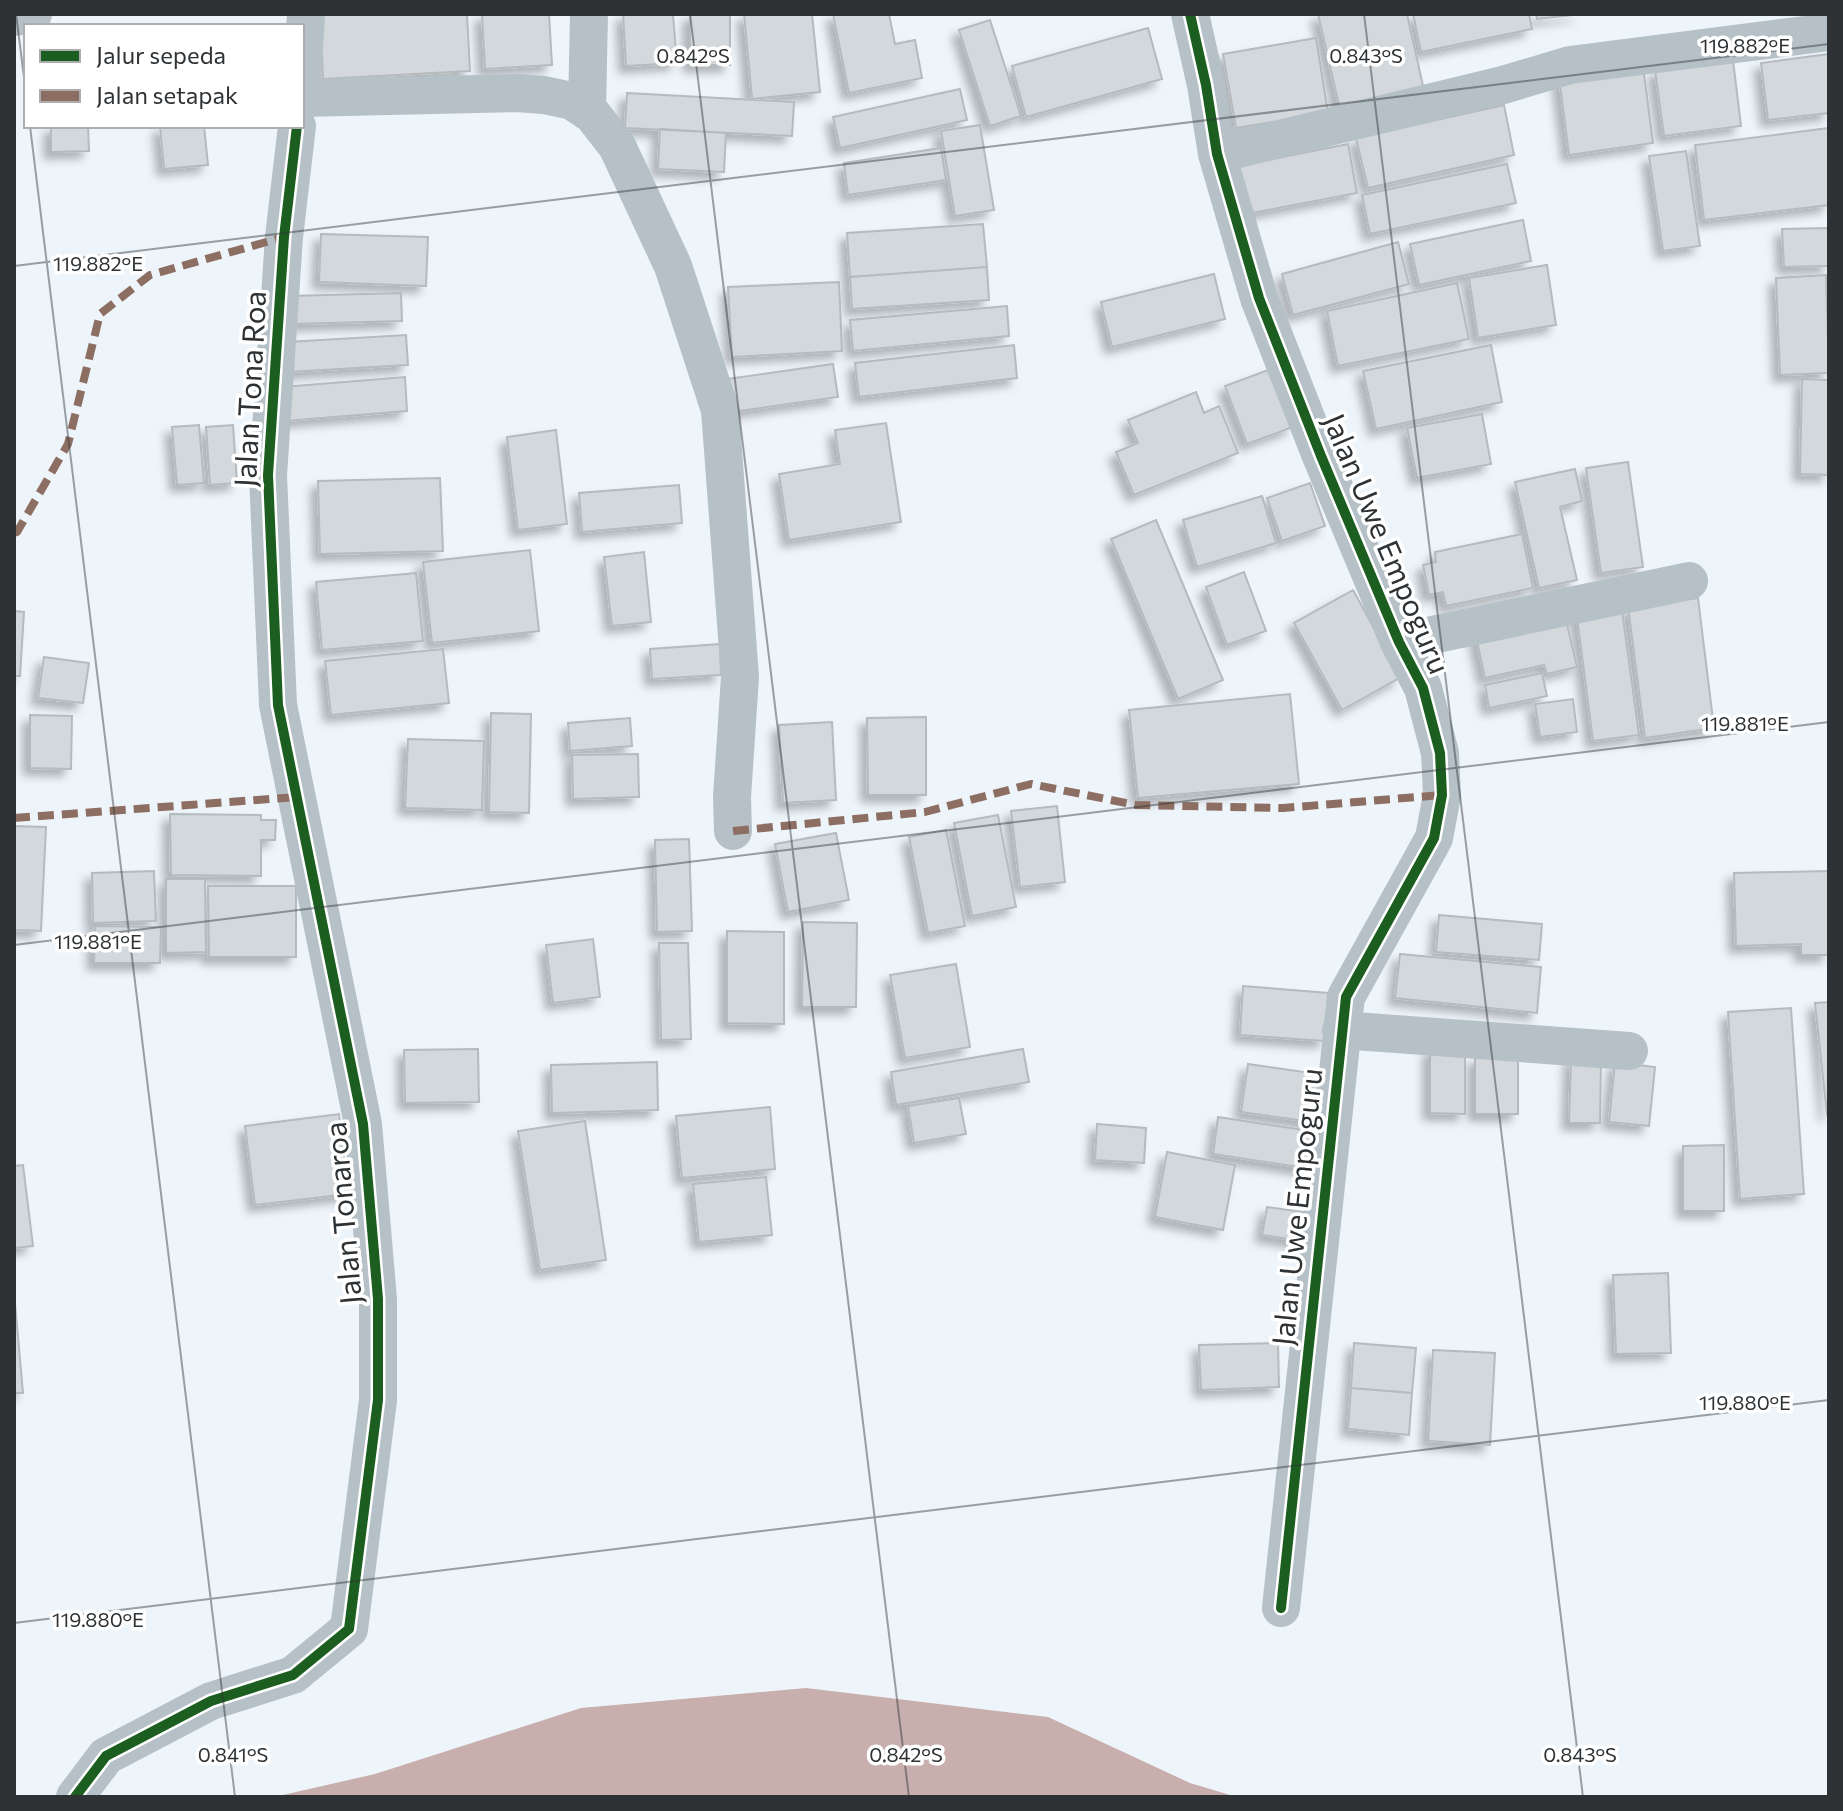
<svg xmlns="http://www.w3.org/2000/svg" width="1843" height="1811" viewBox="0 0 1843 1811" font-family="Commissioner,sans-serif">
<style>
.water{fill:#c8aeac}
.building{fill:#d2d8dc;stroke:#b5babe;stroke-width:2;filter:url(#shadow)}
.lines{fill:none;stroke-linecap:round;stroke-linejoin:round}
.minor{stroke:#b5c0c7;stroke-width:38}
.quiet{stroke:#8d6e63;stroke-width:8;stroke-dasharray:16 8;stroke-linecap:butt}
.cycleway-casing{stroke:#fff;stroke-width:15}
.cycleway{stroke:#1b5e20;stroke-width:10}
.ticks{fill:none;stroke:#2e3235;stroke-width:2;stroke-opacity:0.45}
.labels{text-anchor:middle;stroke-width:7;stroke-linejoin:round;paint-order:stroke}
.street-label{font-size:30px;fill:#2e3235;stroke:#fff}
.ticks-label{font-size:20px;text-anchor:middle;fill:#2e3235;stroke:#fff;stroke-width:7;stroke-linejoin:round;paint-order:stroke}
</style>
<defs>
<filter id="shadow"><feDropShadow dx="-7" dy="7" stdDeviation="4" flood-color="#0004"/></filter>
</defs>
<rect width="100%" height="100%" fill="#eef5fa"/>
<path class="water" d="M 806,1688 L 1048,1717 L 1190,1783 L 1237,1797 L 274,1797 L 375,1774 L 581,1708 Z"/>
<path class="building" d="M 467,14 L 470,71 L 323,79 L 320,15 Z
M 482,14 L 549,14 L 552,65 L 485,69 Z
M 623,14 L 673,14 L 677,63 L 626,66 Z
M 690,14 L 730,14 L 730,65 L 690,65 Z
M 744,14 L 812,14 L 820,92 L 752,99 Z
M 833,14 L 889,14 L 895,44 L 915,40 L 922,78 L 849,93 Z
M 1318,14 L 1407,14 L 1425,95 L 1341,114 Z
M 1413,14 L 1529,14 L 1532,29 L 1421,52 Z
M 1536,14 L 1582,14 L 1537,19 Z
M 990,20 L 1021,116 L 990,126 L 959,30 Z
M 1148,28 L 1162,79 L 1026,117 L 1012,66 Z
M 1316,38 L 1328,113 L 1236,128 L 1223,54 Z
M 1829,54 L 1829,113 L 1768,120 L 1761,63 Z
M 1733,60 L 1741,126 L 1664,136 L 1655,70 Z
M 1643,66 L 1653,143 L 1569,155 L 1559,77 Z
M 960,89 L 967,120 L 840,148 L 833,117 Z
M 627,93 L 794,102 L 792,136 L 625,128 Z
M 1504,105 L 1514,155 L 1368,188 L 1356,138 Z
M 980,125 L 994,210 L 955,216 L 941,131 Z
M 51,126 L 88,126 L 89,151 L 51,152 Z
M 160,126 L 204,126 L 208,165 L 164,169 Z
M 1829,128 L 1829,205 L 1704,220 L 1695,145 Z
M 660,129 L 726,133 L 724,172 L 658,169 Z
M 1348,144 L 1357,193 L 1247,214 L 1238,166 Z
M 941,148 L 946,180 L 848,195 L 844,163 Z
M 1686,151 L 1700,246 L 1663,251 L 1649,156 Z
M 1507,164 L 1516,203 L 1370,234 L 1362,195 Z
M 1523,220 L 1531,261 L 1419,285 L 1410,244 Z
M 983,224 L 987,267 L 850,277 L 847,233 Z
M 1829,228 L 1829,266 L 1784,267 L 1782,229 Z
M 321,234 L 428,237 L 426,286 L 319,282 Z
M 1398,242 L 1409,284 L 1293,315 L 1282,274 Z
M 1547,265 L 1556,325 L 1478,338 L 1469,278 Z
M 987,267 L 989,300 L 852,309 L 850,277 Z
M 1214,274 L 1225,319 L 1112,347 L 1101,302 Z
M 1826,275 L 1829,373 L 1780,375 L 1776,278 Z
M 839,282 L 842,351 L 732,357 L 728,287 Z
M 1457,283 L 1469,339 L 1338,366 L 1327,311 Z
M 401,293 L 402,321 L 293,324 L 291,296 Z
M 1007,306 L 1009,336 L 853,351 L 850,320 Z
M 406,335 L 408,365 L 289,372 L 287,342 Z
M 1014,345 L 1017,378 L 859,397 L 855,363 Z
M 1491,345 L 1502,402 L 1376,429 L 1363,371 Z
M 833,364 L 838,397 L 732,412 L 727,379 Z
M 1271,369 L 1293,427 L 1247,444 L 1225,386 Z
M 405,377 L 407,411 L 286,421 L 283,387 Z
M 1802,379 L 1829,380 L 1829,475 L 1800,474 Z
M 1196,392 L 1204,413 L 1219,406 L 1238,453 L 1134,495 L 1116,452 L 1138,443 L 1128,420 Z
M 1482,414 L 1491,464 L 1417,478 L 1407,428 Z
M 886,423 L 901,522 L 789,540 L 779,474 L 840,464 L 835,430 Z
M 199,425 L 204,483 L 177,485 L 172,427 Z
M 233,425 L 237,483 L 210,485 L 206,427 Z
M 556,430 L 567,524 L 518,530 L 507,437 Z
M 1628,462 L 1643,567 L 1601,573 L 1586,468 Z
M 1575,469 L 1582,501 L 1560,507 L 1577,580 L 1539,588 L 1515,482 Z
M 440,478 L 443,551 L 320,554 L 318,481 Z
M 1310,483 L 1325,526 L 1282,541 L 1267,498 Z
M 679,485 L 682,523 L 582,532 L 579,493 Z
M 1262,496 L 1276,543 L 1197,567 L 1183,520 Z
M 1156,520 L 1223,680 L 1178,699 L 1111,539 Z
M 1522,534 L 1533,588 L 1446,606 L 1443,592 L 1429,595 L 1423,565 L 1436,562 L 1435,552 Z
M 530,550 L 539,631 L 432,643 L 423,562 Z
M 644,552 L 651,622 L 612,626 L 604,557 Z
M 1244,572 L 1266,631 L 1227,645 L 1206,587 Z
M 416,573 L 423,641 L 322,650 L 316,582 Z
M 1353,590 L 1401,677 L 1342,710 L 1294,623 Z
M 1698,598 L 1714,728 L 1645,738 L 1628,607 Z
M 1621,603 L 1639,735 L 1593,741 L 1576,610 Z
M 14,611 L 24,612 L 20,676 L 14,676 Z
M 1564,611 L 1577,667 L 1547,674 L 1544,665 L 1485,678 L 1475,632 Z
M 720,644 L 721,675 L 652,679 L 650,649 Z
M 443,649 L 449,703 L 331,715 L 325,661 Z
M 44,657 L 89,663 L 83,703 L 38,698 Z
M 1542,673 L 1547,696 L 1489,708 L 1485,685 Z
M 1290,694 L 1299,784 L 1138,798 L 1129,710 Z
M 1573,699 L 1577,732 L 1540,737 L 1535,704 Z
M 491,713 L 531,714 L 529,813 L 489,812 Z
M 30,715 L 72,716 L 71,769 L 30,768 Z
M 926,717 L 926,795 L 868,795 L 867,718 Z
M 630,718 L 632,746 L 570,751 L 568,723 Z
M 832,722 L 836,800 L 783,803 L 779,725 Z
M 408,739 L 484,741 L 482,810 L 405,808 Z
M 638,754 L 639,797 L 573,799 L 572,755 Z
M 1057,806 L 1065,882 L 1020,887 L 1011,811 Z
M 170,814 L 261,815 L 261,820 L 276,820 L 275,840 L 261,840 L 261,876 L 171,875 Z
M 998,815 L 1016,907 L 972,916 L 954,823 Z
M 14,826 L 46,827 L 41,931 L 14,930 Z
M 946,830 L 965,926 L 928,933 L 909,837 Z
M 836,833 L 849,900 L 788,912 L 775,844 Z
M 689,839 L 692,931 L 657,932 L 655,840 Z
M 154,871 L 156,921 L 93,923 L 92,873 Z
M 1829,871 L 1829,955 L 1801,955 L 1801,944 L 1736,946 L 1734,873 Z
M 166,879 L 205,879 L 206,952 L 166,953 Z
M 208,886 L 296,886 L 296,957 L 209,957 Z
M 1439,915 L 1542,924 L 1539,960 L 1436,952 Z
M 803,922 L 857,923 L 856,1007 L 802,1007 Z
M 95,926 L 161,927 L 160,963 L 94,963 Z
M 727,931 L 784,932 L 784,1024 L 727,1023 Z
M 593,939 L 600,997 L 553,1003 L 546,945 Z
M 659,943 L 688,943 L 691,1039 L 661,1040 Z
M 1400,954 L 1541,967 L 1537,1013 L 1395,998 Z
M 956,964 L 970,1047 L 905,1058 L 890,975 Z
M 1243,986 L 1328,993 L 1325,1041 L 1240,1035 Z
M 1829,1002 L 1829,1114 L 1827,1115 L 1815,1003 Z
M 1791,1008 L 1804,1194 L 1740,1199 L 1728,1012 Z
M 1430,1048 L 1465,1048 L 1465,1114 L 1430,1113 Z
M 478,1049 L 479,1102 L 405,1103 L 404,1050 Z
M 1023,1049 L 1029,1082 L 896,1105 L 891,1072 Z
M 1475,1057 L 1518,1057 L 1518,1114 L 1475,1114 Z
M 1571,1057 L 1601,1058 L 1600,1123 L 1569,1123 Z
M 657,1062 L 658,1110 L 552,1113 L 551,1065 Z
M 1615,1062 L 1655,1067 L 1649,1126 L 1609,1122 Z
M 1248,1064 L 1325,1075 L 1319,1123 L 1241,1112 Z
M 959,1098 L 966,1134 L 914,1143 L 908,1106 Z
M 770,1107 L 775,1169 L 682,1178 L 676,1116 Z
M 339,1114 L 348,1194 L 255,1205 L 245,1126 Z
M 1218,1117 L 1324,1133 L 1318,1170 L 1213,1154 Z
M 585,1121 L 606,1260 L 540,1270 L 518,1131 Z
M 1097,1124 L 1146,1128 L 1144,1163 L 1095,1160 Z
M 1724,1145 L 1724,1211 L 1683,1211 L 1683,1146 Z
M 1167,1152 L 1235,1165 L 1223,1230 L 1155,1217 Z
M 23,1165 L 33,1246 L 14,1248 L 14,1166 Z
M 766,1177 L 772,1235 L 699,1242 L 693,1184 Z
M 1267,1207 L 1311,1213 L 1307,1242 L 1262,1235 Z
M 1668,1273 L 1671,1353 L 1616,1354 L 1613,1275 Z
M 14,1292 L 23,1393 L 14,1393 Z
M 1278,1343 L 1279,1387 L 1201,1390 L 1199,1345 Z
M 1354,1343 L 1416,1348 L 1412,1393 L 1351,1388 Z
M 1433,1350 L 1495,1353 L 1490,1445 L 1428,1441 Z
M 1351,1388 L 1412,1393 L 1409,1435 L 1348,1429 Z"/>
<g class="lines">
<path class="minor" d="M 1190,14 L 1206,85 L 1217,154 L 1259,298 L 1321,456 L 1399,642 L 1423,688 L 1440,753 L 1442,795 L 1434,838 L 1346,997 L 1281,1608
M 14,17 L 33,14
M 302,79 L 306,14
M 302,98 L 517,93 L 544,95 L 572,101 L 592,114 L 617,146 L 673,266 L 720,410 L 740,677 L 732,797 L 733,831
M 587,111 L 589,14
M 1217,154 L 1503,85 L 1570,65 L 1829,32
M 1399,642 L 1689,581
M 1341,1030 L 1629,1051
M 75,1797 L 106,1756 L 211,1701 L 293,1675 L 349,1629 L 378,1400 L 378,1299 L 363,1124 L 278,705 L 268,475 L 284,237 L 297,126"/>
<path class="quiet" d="M 14,533 L 17,532 L 68,444 L 100,314 L 150,275 L 284,237
M 14,818 L 297,797
M 733,831 L 925,812 L 1031,784 L 1136,805 L 1283,808 L 1442,795"/>
<defs>
<path id="cycleway" d="M 1190,14 L 1206,85 L 1217,154 L 1259,298 L 1321,456 L 1399,642 L 1423,688 L 1440,753 L 1442,795 L 1434,838 L 1346,997 L 1281,1608
M 75,1797 L 106,1756 L 211,1701 L 293,1675 L 349,1629 L 378,1400 L 378,1299 L 363,1124 L 278,705 L 268,475 L 284,237 L 297,126"/>
</defs>
<use href="#cycleway" class="cycleway-casing"/>
<use href="#cycleway" class="cycleway"/>
</g>
<path class="ticks" d="M 16,14 L 26,93M 690,14 L 909,1797M 1364,14 L 1583,1797M 30,126 L 235,1797M 14,266 L 1829,44M 14,945 L 1829,722M 14,1623 L 1829,1400"/>
<g class="labels">
<g class="street-label">
<text transform="translate(251 389) rotate(-87)" y="10">Jalan Tona Roa</text>
<text transform="translate(1386 544) rotate(67)" y="10">Jalan Uwe Empoguru</text>
<text transform="translate(1298 1207) rotate(-84)" y="10">Jalan Uwe Empoguru</text>
<text transform="translate(344 1213) rotate(-95)" y="10">Jalan Tonaroa</text>
</g>
</g>
<g class="ticks-label">
<text x="1745" y="53">119.882°E</text>
<text x="693" y="63">0.842°S</text>
<text x="1366" y="63">0.843°S</text>
<text x="98" y="271">119.882°E</text>
<text x="1745" y="731">119.881°E</text>
<text x="98" y="949">119.881°E</text>
<text x="1745" y="1410">119.880°E</text>
<text x="98" y="1627">119.880°E</text>
<text x="233" y="1762">0.841°S</text>
<text x="906" y="1762">0.842°S</text>
<text x="1580" y="1762">0.843°S</text>
</g>
<rect width="1843" height="1811" fill="none" stroke="#2e3235" stroke-width="32"/>
<rect x="24" y="24" width="280" height="104" fill="#ffffff" stroke="#abadae" stroke-width="2"/>
<rect x="40" y="50" width="40" height="12" fill="#1b5e20" stroke="#abadae" stroke-width="2"/>
<text x="96" y="64" font-size="24" fill="#2e3235">Jalur sepeda</text>
<rect x="40" y="90" width="40" height="12" fill="#8d6e63" stroke="#abadae" stroke-width="2"/>
<text x="96" y="104" font-size="24" fill="#2e3235">Jalan setapak</text>
</svg>
